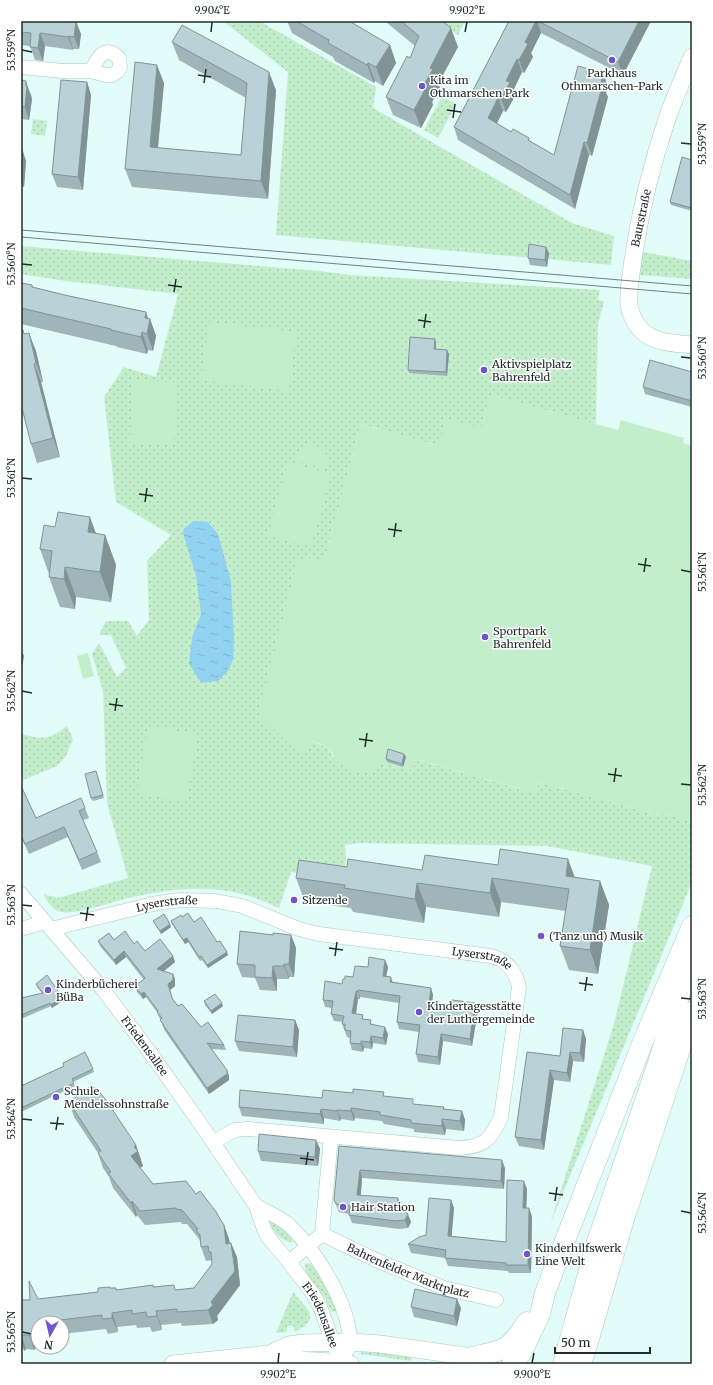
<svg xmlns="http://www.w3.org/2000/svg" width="713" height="1385" viewBox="0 0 713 1385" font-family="Merriweather,serif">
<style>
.grass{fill:url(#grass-dots)}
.pitch{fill:#c3eecb}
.water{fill:url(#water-ripples)}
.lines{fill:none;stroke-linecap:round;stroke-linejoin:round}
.minor-casing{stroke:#adc6c4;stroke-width:15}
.major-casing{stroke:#adc6c4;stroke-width:18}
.highway-casing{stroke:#adc6c4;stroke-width:21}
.minor{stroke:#fff;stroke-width:14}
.major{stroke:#fff;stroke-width:17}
.highway{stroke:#fff;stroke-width:20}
.tram{stroke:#718280;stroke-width:1}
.wall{fill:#9fb5b9}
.shaded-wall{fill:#829396}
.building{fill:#b9d2d7;stroke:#829396}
.ticks{fill:none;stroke:#222c2b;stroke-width:1.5}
.poi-dot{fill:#7053cd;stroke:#fff;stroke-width:1.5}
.labels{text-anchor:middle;stroke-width:3;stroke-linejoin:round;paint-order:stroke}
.poi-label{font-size:11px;fill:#222c2b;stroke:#fff;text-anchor:start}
.street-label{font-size:11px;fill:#222c2b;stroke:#fff}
.neatline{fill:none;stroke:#222c2b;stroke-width:1.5}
.ticks-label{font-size:10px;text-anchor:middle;fill:#222c2b}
</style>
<defs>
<pattern id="grass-dots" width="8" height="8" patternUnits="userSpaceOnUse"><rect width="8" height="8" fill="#c3eecb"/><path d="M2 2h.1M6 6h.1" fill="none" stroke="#a7ccae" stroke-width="1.8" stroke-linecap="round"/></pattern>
<pattern id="water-ripples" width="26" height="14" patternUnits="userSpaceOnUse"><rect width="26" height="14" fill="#92d2f1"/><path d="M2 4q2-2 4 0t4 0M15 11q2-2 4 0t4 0" fill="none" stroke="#7eb4cf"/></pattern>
</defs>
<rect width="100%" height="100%" fill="#e1fcf9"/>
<path class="grass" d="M 223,21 L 259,21 L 376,87 L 373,108 L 572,223 L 614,236 L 611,265 L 276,235 L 288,72 Z
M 438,21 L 465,21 L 458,35 Z
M 442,96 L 456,104 L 438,138 L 424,130 Z
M 33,119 L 47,121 L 45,136 L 31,134 Z
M 21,246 L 319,271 L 350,275 L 600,290 L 598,300 L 604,301 L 598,324 L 596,424 L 490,395 L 482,428 L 439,446 L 361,424 L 324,562 L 305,557 L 299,754 L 311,741 L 328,748 L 333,757 L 340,764 L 349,769 L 363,772 L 384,762 L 410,770 L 418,760 L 535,793 L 539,782 L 661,816 L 662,813 L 691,821 L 692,819 L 692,882 L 550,1224 L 614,1024 L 652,866 L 547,846 L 360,843 L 345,845 L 346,859 L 343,880 L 291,872 L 279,908 C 267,903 254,897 242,894 C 202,884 161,890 121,900 C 106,904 76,914 62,912 C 52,911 48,901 43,894 L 58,898 L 128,878 L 107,803 L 103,691 L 92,654 L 99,643 L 117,677 L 126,668 L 111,635 L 99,635 L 106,621 L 128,621 L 137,636 L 149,620 L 147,561 L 171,535 L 116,502 L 104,397 L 124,367 L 156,377 L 178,294 L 66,281 L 21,274 Z
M 643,252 L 692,261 L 692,279 L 640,275 Z
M 67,726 L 73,739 L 66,756 L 57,766 L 23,780 L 21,767 L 21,734 C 44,740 48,740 67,726 Z
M 272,1222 C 279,1223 291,1235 293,1242 C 285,1244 271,1231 270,1223 Z
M 309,1263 L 317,1269 L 338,1311 L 331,1312 C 329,1307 327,1302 324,1297 C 318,1288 303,1276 305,1264 Z
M 293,1292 C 307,1309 323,1319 294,1332 L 294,1326 L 287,1326 L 287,1332 L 276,1333 Z
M 361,1351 L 412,1356 L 411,1361 L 361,1354 Z"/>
<path class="pitch" d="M 209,322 L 296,332 L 289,391 L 201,380 Z
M 132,381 L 176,382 L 174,444 L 130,443 Z
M 490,395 L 618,430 L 621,420 L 684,438 L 683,443 L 692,446 L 691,821 L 662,813 L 661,816 L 539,782 L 535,793 L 419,760 L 410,770 L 384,762 C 375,776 352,774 340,764 C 334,760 333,753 329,749 C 325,745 316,743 312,741 L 299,754 L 259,716 L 259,711 L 297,562 L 305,557 L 324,562 L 361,424 L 439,446 L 446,419 L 482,428 Z
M 312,445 C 325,447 330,457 327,469 L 294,460 C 296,450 302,446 312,445 Z
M 288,462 L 331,474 L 311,547 L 268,535 Z
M 88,653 L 94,676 L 83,679 L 77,656 Z
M 148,726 L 198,734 L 186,802 L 137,793 Z"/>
<path class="water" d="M 194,521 L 208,522 L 218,534 L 231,581 L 234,639 L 233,660 L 227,672 L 218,681 L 201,683 L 189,664 L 192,637 L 201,614 L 196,576 L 183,533 L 184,528 Z"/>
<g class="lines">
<defs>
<g id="minor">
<path d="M 21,67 L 63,71 L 91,71 L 106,75 L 112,75 L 118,71 L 120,67 L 119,58 C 104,44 98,58 91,71"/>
<path id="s1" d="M 21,894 L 105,992 L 154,1058 L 204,1129 L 256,1206 L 264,1229 L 268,1237 L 289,1262 L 313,1294 L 321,1309 L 333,1343 L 342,1363"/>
<path d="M 21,929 L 45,922"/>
<path id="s2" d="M 51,929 L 157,903 L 181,900 L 216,901 L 242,906 L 299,929 L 319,934 L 491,956 C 507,960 516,972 519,987 L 501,1117 C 491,1139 485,1147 459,1148 L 248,1129 L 235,1130 L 213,1142"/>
<path d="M 256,1206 C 268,1212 280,1217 290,1226 C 316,1251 349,1304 350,1341 C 350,1345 348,1349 346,1352"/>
<path id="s3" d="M 322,1234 L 378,1261 L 444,1288 L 496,1300"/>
<path d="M 289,1262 L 322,1234 L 331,1137"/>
</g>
<path id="major" d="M 692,57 C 684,76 675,96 668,116 C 652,163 640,211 633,260 C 631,275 628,290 629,305 C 630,313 633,319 637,325 C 649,343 673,343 692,345
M 270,1354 L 291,1360 L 317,1361 L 350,1364
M 173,1364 L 270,1354 L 289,1345 L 303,1343 L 350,1342 L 380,1344 L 472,1357 L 487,1364"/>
<path id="highway" d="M 472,1357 C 483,1354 497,1353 506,1347 C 515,1341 521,1331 527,1322
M 512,1364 L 522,1352 L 540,1314 L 545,1293 L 557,1261 L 644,1039 L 692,926
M 563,1364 L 596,1245 L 659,1060 L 692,955
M 581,1364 L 588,1342 L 625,1216 L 658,1117 L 692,1012"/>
</defs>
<use href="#minor" class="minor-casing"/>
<use href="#major" class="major-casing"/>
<use href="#highway" class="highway-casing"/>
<use href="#minor" class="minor"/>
<use href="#major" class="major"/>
<use href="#highway" class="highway"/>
<path class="tram" d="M 21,230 L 692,286
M 21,237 L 692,294"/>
</g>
<path class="wall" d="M 21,21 L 81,34 L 79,49 L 73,49 L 73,50 L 45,46 L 43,61 L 35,60 L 30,46 L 21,45 Z
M 287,21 L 349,21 L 390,45 L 396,63 L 383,86 L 375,81 L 374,83 L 335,61 L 333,57 L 292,33 Z
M 386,21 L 442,21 L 458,47 L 438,84 L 440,88 L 432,102 L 433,105 L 421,128 L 393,115 L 386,97 L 410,58 L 415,46 L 386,22 Z
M 509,21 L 651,21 L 623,75 L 541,33 L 531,53 L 533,57 L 524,73 L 522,72 L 513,91 L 515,96 L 506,112 L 503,111 L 497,123 L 511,132 L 529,138 L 530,142 L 554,155 L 608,86 L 606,93 L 608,97 L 592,156 L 589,155 L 575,209 L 458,140 L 454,127 Z
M 172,42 L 276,90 L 268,199 L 132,187 L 125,169 L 164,83 L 158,148 L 241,155 L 246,98 L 179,60 Z
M 21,80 L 31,94 L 32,99 L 29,120 L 21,119 Z
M 87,82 L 91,95 L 83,190 L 57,187 L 52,174 Z
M 21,148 L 26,161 L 24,187 L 21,186 Z
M 692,160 L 692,211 L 671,205 L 670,202 Z
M 546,247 L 549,253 L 547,267 L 530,265 L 528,258 Z
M 21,283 L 32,285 L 33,287 L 150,319 L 156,336 L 153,351 L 148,350 L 147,354 L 117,347 L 116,346 L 21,324 Z
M 23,330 L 24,334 L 36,351 L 43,382 L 41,382 L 60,457 L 37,463 L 31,444 Z
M 436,342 L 436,349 L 449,354 L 447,376 L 409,373 L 408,370 Z
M 692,372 L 692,407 L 645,394 L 643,387 Z
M 96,534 L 105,535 L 116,565 L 111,602 L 76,597 L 75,609 L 60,607 L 49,577 L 49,574 L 40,549 Z
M 406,757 L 403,767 L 387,762 L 386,759 Z
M 96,771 L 104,798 L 93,801 L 91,798 Z
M 21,789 L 36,818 L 85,808 L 89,818 L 83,820 L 97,852 L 101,862 L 82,870 L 68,837 L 29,854 L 21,837 Z
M 347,867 L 575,877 L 600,881 L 609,905 L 598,974 L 569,970 L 560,946 L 566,911 L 501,902 L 499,917 L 426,907 L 424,923 L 353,912 L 351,908 L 305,902 L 296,878 Z
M 182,917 L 194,922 L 217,942 L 228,955 L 208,968 L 202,960 L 200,961 L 188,942 L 185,944 L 172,924 L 171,921 Z
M 153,921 L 171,927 L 161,934 L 155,924 Z
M 273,935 L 291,935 L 296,948 L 294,977 L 289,977 L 289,979 L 277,979 L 277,991 L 260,990 L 255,978 L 242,977 L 237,964 Z
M 114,940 L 134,944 L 145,951 L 173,956 L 175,962 L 164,971 L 173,974 L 175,979 L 175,986 L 170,990 L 172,999 L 178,1006 L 201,1027 L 224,1045 L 226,1050 L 211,1049 L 229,1076 L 229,1080 L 209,1094 L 165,1031 L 157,1012 L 146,997 L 143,999 L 137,992 L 135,986 L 144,980 L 126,957 L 116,965 L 100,946 L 98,941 Z
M 385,960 L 388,967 L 386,976 L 393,982 L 431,988 L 433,995 L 432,1005 L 451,1007 L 475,1003 L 478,1010 L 472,1046 L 443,1041 L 440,1065 L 418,1062 L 416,1054 L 419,1032 L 399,1029 L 397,1022 L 399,1003 L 360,997 L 360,999 L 358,999 L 356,1014 L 388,1034 L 386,1045 L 373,1043 L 372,1049 L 364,1048 L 363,1052 L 352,1050 L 350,1043 L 350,1038 L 347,1037 L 342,1024 L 343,1022 L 334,1021 L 331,1014 L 332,1008 L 325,1007 L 323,1000 L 342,984 L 345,979 L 353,977 L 368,967 Z
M 36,984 L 64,1000 L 52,1008 L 51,1006 L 21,1019 L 21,998 L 42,993 L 37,987 Z
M 204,1001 L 223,1006 L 212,1014 L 205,1005 Z
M 295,1020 L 299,1030 L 297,1057 L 239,1051 L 235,1041 Z
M 583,1030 L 586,1039 L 584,1062 L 573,1061 L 570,1082 L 554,1080 L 544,1150 L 519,1146 L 515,1137 L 527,1052 L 560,1056 Z
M 64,1066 L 93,1069 L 94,1072 L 73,1082 L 75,1086 L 21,1112 L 21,1086 Z
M 385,1097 L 415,1105 L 444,1107 L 444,1109 L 462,1111 L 465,1120 L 464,1131 L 446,1129 L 445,1135 L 414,1132 L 414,1129 L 384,1124 L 382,1121 L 355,1118 L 354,1121 L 341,1119 L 340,1121 L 324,1118 L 324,1124 L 242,1116 L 239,1107 L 322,1098 Z
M 69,1102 L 136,1145 L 143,1166 L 140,1168 L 153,1184 L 196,1194 L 217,1213 L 219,1217 L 224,1225 L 229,1239 L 230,1243 L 237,1257 L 240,1285 L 217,1316 L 218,1320 L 213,1324 L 182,1326 L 181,1323 L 161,1325 L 162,1330 L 152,1332 L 150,1327 L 137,1328 L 136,1325 L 117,1327 L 118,1332 L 108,1334 L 106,1329 L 62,1334 L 62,1323 L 38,1323 L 38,1346 L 34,1350 L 26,1349 L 25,1351 L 21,1348 L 21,1300 L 38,1299 L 98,1292 L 111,1288 L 116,1290 L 154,1287 L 176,1290 L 194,1288 L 212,1264 L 212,1260 L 206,1261 L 201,1247 L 201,1244 L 199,1239 L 187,1224 L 182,1224 L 181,1222 L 145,1225 L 137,1215 L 136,1217 L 113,1188 L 109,1177 L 103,1168 L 98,1153 L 74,1117 Z
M 316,1140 L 320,1149 L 318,1166 L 261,1161 L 258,1151 Z
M 339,1146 L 505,1168 L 504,1189 L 362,1178 L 361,1195 L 401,1206 L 401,1209 L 411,1222 L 408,1228 L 399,1229 L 352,1223 L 349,1215 L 349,1214 L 339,1212 L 334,1200 Z
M 527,1189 L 526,1208 L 529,1208 L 532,1217 L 531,1273 L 509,1273 L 508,1271 L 448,1266 L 445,1258 L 411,1253 L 408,1244 L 426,1235 L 451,1200 L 454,1208 L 451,1236 L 506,1242 Z
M 411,1307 L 461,1308 L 457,1326 L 414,1317 Z"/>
<path class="shaded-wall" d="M 76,21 L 81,34 L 79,49 L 74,37 Z
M 536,21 L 537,21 L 541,33 L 531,53 L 533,57 L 524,73 L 519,60 L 525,42 Z
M 639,21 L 651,21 L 623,75 L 618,62 Z
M 451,28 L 458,47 L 438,84 L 440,88 L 432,102 L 433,105 L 421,128 L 414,110 L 424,85 L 430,68 Z
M 40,33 L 45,46 L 43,61 L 38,48 Z
M 69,36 L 73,49 L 73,50 L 68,37 Z
M 390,45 L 396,63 L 383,86 L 376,67 Z
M 517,59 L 522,72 L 513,91 L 515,96 L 506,112 L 501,99 L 506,81 Z
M 368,63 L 375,81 L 374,83 L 367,65 Z
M 157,65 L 164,83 L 156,166 L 150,147 Z
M 269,72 L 276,90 L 268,199 L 261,181 Z
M 603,73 L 608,86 L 606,93 L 608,97 L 592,156 L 587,143 Z
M 26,81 L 32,99 L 29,120 L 25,107 Z
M 87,82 L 91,95 L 83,190 L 78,177 Z
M 498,98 L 503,111 L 493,131 L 488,118 Z
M 584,142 L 589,155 L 575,209 L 570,195 Z
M 22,148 L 26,161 L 24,187 L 21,179 Z
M 546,247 L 549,253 L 547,267 L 545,260 Z
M 146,312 L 149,321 L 150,319 L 156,336 L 153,351 L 147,334 L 145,318 Z
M 142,332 L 148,350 L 147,354 L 141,337 Z
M 29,333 L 36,351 L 43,382 L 36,363 Z
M 435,339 L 436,342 L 436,353 L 434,349 Z
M 447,350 L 449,354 L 447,376 L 446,372 Z
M 34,364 L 41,382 L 60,457 L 53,438 Z
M 90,517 L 101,547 L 88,532 Z
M 105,535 L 116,565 L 111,602 L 100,572 Z
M 65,567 L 76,597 L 75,609 L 64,579 Z
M 21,649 L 24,656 L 21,673 Z
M 404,754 L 406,757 L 403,767 L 402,764 Z
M 568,859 L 577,883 L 566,876 Z
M 492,878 L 501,902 L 499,917 L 490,893 Z
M 600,881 L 609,905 L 598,974 L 590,950 Z
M 417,883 L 426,907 L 424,923 L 415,899 Z
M 170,924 L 171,927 L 161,934 L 160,931 Z
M 291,935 L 296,948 L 294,977 L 289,964 Z
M 187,938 L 188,942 L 185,944 L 183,940 Z
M 124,951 L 126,957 L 116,965 L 114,960 Z
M 227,952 L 228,955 L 208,968 L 207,965 Z
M 173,956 L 175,962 L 159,975 L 157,969 Z
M 385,960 L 388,967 L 385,983 L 383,976 Z
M 284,964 L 289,977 L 289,979 L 284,966 Z
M 273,966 L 277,979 L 277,991 L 272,978 Z
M 173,974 L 175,979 L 175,986 L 170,990 L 173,1004 L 168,984 Z
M 391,977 L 393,984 L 390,982 Z
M 431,988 L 433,995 L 431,1011 L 429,1004 Z
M 358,990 L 360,997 L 360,999 L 358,992 Z
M 356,991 L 358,999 L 355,1020 L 352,1013 Z
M 144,992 L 146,997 L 143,999 L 141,994 Z
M 62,997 L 64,1000 L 52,1008 L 51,1005 Z
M 222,1003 L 223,1006 L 212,1014 L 211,1011 Z
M 475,1003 L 478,1010 L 472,1046 L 470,1039 Z
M 295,1020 L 299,1030 L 297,1057 L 293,1047 Z
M 385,1027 L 388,1034 L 386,1045 L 383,1038 Z
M 583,1030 L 586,1039 L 584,1062 L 580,1053 Z
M 441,1034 L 443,1041 L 440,1065 L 438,1057 Z
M 371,1036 L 373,1043 L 372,1049 L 370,1042 Z
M 361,1041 L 364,1048 L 363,1052 L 361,1044 Z
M 570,1052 L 573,1061 L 570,1082 L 567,1073 Z
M 227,1070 L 229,1076 L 229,1080 L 209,1094 L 207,1088 Z
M 550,1070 L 554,1080 L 544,1150 L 541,1140 Z
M 351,1108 L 355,1118 L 354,1121 L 351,1111 Z
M 321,1109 L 324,1118 L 324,1124 L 320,1114 Z
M 337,1110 L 341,1119 L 340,1121 L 337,1111 Z
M 462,1111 L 465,1120 L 464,1131 L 460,1121 Z
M 442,1119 L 446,1129 L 445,1135 L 442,1126 Z
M 316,1140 L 320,1149 L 318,1166 L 315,1157 Z
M 136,1145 L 143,1166 L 136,1171 L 131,1156 L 134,1147 Z
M 502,1160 L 505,1168 L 504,1189 L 501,1181 Z
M 360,1170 L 362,1178 L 360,1203 L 357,1195 Z
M 524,1181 L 527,1189 L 526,1216 L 523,1208 Z
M 398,1198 L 401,1206 L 400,1215 L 397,1207 Z
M 451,1200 L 454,1208 L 451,1244 L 448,1236 Z
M 132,1201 L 137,1215 L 136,1217 L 131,1203 Z
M 529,1208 L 532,1217 L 531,1273 L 528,1265 Z
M 408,1214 L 411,1222 L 408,1228 L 405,1220 Z
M 224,1225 L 229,1239 L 231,1258 L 226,1244 Z
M 231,1243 L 237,1257 L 240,1285 L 217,1316 L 218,1320 L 213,1324 L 208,1310 Z
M 457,1299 L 461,1308 L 457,1326 L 454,1316 Z
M 156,1311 L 161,1325 L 162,1330 L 157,1316 Z
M 112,1313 L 117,1327 L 118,1332 L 112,1318 Z
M 33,1332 L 38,1345 L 34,1350 L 29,1335 Z
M 21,1334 L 26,1349 L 25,1351 L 21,1340 Z"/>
<path class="building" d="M 21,21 L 76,21 L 74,37 L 69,36 L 68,37 L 40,33 L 38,48 L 30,47 L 31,33 L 21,32 Z
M 296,21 L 349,21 L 390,45 L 376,67 L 368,63 L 367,65 L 328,43 L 329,40 Z
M 401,21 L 442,21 L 451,28 L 430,68 L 433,69 L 424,85 L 427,86 L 414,110 L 386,97 L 407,56 L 410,58 L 419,36 Z
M 509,21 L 536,21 L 525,42 L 528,44 L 519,60 L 517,59 L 506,81 L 510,82 L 501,99 L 498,98 L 488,118 L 511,132 L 513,129 L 529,138 L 528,140 L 554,155 L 578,66 L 603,73 L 601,83 L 603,84 L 597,105 L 587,143 L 584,142 L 570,195 L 454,127 Z
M 538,21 L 639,21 L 618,62 Z
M 182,25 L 269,72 L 261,181 L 125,169 L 135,62 L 157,65 L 150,147 L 241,155 L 247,83 L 172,42 Z
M 21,80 L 26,81 L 26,86 L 27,86 L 25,107 L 21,106 Z
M 61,80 L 87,82 L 78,177 L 52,174 Z
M 682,157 L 692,160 L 692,208 L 670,202 Z
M 529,244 L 546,247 L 545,260 L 528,258 Z
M 21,283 L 32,285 L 32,287 L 69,296 L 146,312 L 145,318 L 150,319 L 147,334 L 142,332 L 141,337 L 111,330 L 111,329 L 21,308 Z
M 21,330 L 23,330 L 24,334 L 29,333 L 36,363 L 34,364 L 53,438 L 31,444 L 21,404 Z
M 410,337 L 435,339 L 434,349 L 447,350 L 446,372 L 408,370 Z
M 650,360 L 692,372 L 692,401 L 643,387 Z
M 58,512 L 90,517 L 88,532 L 105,535 L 100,572 L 65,567 L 64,579 L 49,577 L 52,551 L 40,549 L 44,525 L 55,527 Z
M 388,749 L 404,754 L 402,764 L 386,759 Z
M 96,771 L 103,795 L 91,798 L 85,774 Z
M 22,788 L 36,818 L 81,798 L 85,808 L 79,811 L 97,852 L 79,860 L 64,827 L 25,844 L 21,835 L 21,789 Z
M 500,849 L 568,859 L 566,876 L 600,881 L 590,950 L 560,946 L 569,889 L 492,878 L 490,893 L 417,883 L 415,899 L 344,888 L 345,885 L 296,878 L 299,860 L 347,867 L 348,859 L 422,870 L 425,855 L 498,865 Z
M 188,913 L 194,922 L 201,917 L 217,942 L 220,941 L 227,952 L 207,965 L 201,956 L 199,957 L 187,938 L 183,940 L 171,921 L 181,915 L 182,917 Z
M 164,914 L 170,924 L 160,931 L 153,921 Z
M 125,931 L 134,944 L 137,941 L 145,951 L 160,939 L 173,956 L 157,969 L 173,974 L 173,980 L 168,984 L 172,998 L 178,1006 L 182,1004 L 201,1027 L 208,1022 L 224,1045 L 207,1043 L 227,1070 L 227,1074 L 207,1088 L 163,1025 L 164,1025 L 160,1020 L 162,1018 L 157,1012 L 158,1011 L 144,992 L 141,994 L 135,986 L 145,978 L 124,951 L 114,960 L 98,941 L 109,933 L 114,940 Z
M 240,931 L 273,935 L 273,933 L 291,935 L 289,964 L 284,964 L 284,966 L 273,966 L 272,978 L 255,977 L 255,965 L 237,964 Z
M 369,957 L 385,960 L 383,976 L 391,977 L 390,982 L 431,988 L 429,1004 L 451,1007 L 452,1000 L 475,1003 L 470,1039 L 441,1034 L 438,1057 L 416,1054 L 420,1025 L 397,1022 L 400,996 L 358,990 L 358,992 L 356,991 L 352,1013 L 363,1015 L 362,1019 L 371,1020 L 370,1024 L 385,1027 L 383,1038 L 371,1036 L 370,1042 L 361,1041 L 361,1044 L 350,1043 L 351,1031 L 345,1030 L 345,1024 L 342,1024 L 344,1016 L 331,1014 L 333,1001 L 323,1000 L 325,981 L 342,984 L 343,979 L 345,979 L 345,976 L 353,977 L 355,966 L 368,967 Z
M 47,975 L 62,997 L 51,1005 L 50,1003 L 21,1015 L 21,998 L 43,993 L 36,984 Z
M 215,994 L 222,1003 L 211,1011 L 204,1001 Z
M 238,1015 L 295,1020 L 293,1047 L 235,1041 Z
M 563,1028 L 583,1030 L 580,1053 L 570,1052 L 567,1073 L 550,1070 L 541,1140 L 515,1137 L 527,1052 L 560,1056 Z
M 85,1052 L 93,1069 L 72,1079 L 74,1083 L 21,1108 L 21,1086 L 64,1066 L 63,1063 Z
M 92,1085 L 96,1090 L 97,1089 L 106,1100 L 136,1145 L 134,1147 L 138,1151 L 131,1156 L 153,1184 L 186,1181 L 196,1194 L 200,1191 L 217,1213 L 217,1214 L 224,1225 L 226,1244 L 231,1243 L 235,1271 L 211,1302 L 213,1305 L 208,1310 L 177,1312 L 177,1309 L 156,1311 L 157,1316 L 147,1317 L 146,1312 L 132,1314 L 132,1310 L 112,1313 L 112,1318 L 102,1319 L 102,1315 L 43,1322 L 42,1323 L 38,1323 L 38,1331 L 37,1333 L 33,1332 L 29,1335 L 21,1335 L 21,1300 L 30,1300 L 29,1281 L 38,1299 L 98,1292 L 98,1288 L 110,1287 L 110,1288 L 116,1288 L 116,1290 L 153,1285 L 153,1287 L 174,1285 L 175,1290 L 194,1288 L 212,1264 L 211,1252 L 209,1252 L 208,1246 L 201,1247 L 200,1235 L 196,1230 L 198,1229 L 182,1210 L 176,1209 L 176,1208 L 140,1211 L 132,1201 L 131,1203 L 108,1173 L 111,1172 L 98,1153 L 101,1151 L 69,1102 Z
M 353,1089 L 384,1092 L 383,1096 L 413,1099 L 413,1104 L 444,1107 L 443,1109 L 462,1111 L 460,1121 L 442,1119 L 442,1126 L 411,1123 L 411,1120 L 380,1115 L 380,1112 L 351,1108 L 351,1111 L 337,1110 L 337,1111 L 321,1109 L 320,1114 L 239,1107 L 240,1090 L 322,1098 L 323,1090 L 353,1093 Z
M 259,1134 L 316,1140 L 315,1157 L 258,1151 Z
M 339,1146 L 502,1160 L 501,1181 L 360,1170 L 357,1195 L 398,1198 L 397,1207 L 408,1214 L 405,1220 L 396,1221 L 349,1215 L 350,1206 L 336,1204 L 334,1200 Z
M 507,1180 L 524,1181 L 523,1208 L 529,1208 L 528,1265 L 506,1265 L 506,1263 L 445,1258 L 446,1250 L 408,1244 L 419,1237 L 426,1235 L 429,1198 L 451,1200 L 448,1236 L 506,1242 Z
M 415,1289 L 457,1299 L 454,1316 L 411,1307 Z"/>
<path class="ticks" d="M 211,32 L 212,22M 465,32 L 467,22M 22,50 L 32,52M 198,75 L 211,77M 204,83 L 206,69M 447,110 L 461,112M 453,118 L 455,104M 681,143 L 691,144M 22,264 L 32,265M 168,285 L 182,287M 174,292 L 176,279M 418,320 L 431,322M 424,328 L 426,314M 681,357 L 691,358M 22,478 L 32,479M 139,494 L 153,496M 145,502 L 147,488M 388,529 L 402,531M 394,537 L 396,523M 638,564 L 651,566M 681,570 L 691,572M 644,572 L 646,558M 22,691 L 32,693M 109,704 L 123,706M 115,711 L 117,698M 359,739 L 373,741M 365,747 L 367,733M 608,774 L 622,776M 614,782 L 616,768M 681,784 L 691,785M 22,905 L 32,906M 80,913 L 94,915M 86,921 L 88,907M 329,948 L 343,950M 335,956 L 337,942M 579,983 L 593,985M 585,991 L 587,977M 681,998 L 691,999M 22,1119 L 32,1120M 50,1123 L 64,1124M 56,1130 L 58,1117M 300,1158 L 314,1160M 306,1165 L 308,1152M 549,1193 L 563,1195M 555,1201 L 557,1187M 681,1211 L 691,1213M 22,1332 L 32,1334M 278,1363 L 279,1353M 532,1363 L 534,1353"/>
<g class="poi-dot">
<circle cx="612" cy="60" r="4"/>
<circle cx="422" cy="86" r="4"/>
<circle cx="484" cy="370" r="4"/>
<circle cx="485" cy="637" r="4"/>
<circle cx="294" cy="900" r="4"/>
<circle cx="541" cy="936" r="4"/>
<circle cx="48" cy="990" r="4"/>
<circle cx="419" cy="1012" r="4"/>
<circle cx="56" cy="1097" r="4"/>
<circle cx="343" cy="1207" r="4"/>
<circle cx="527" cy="1254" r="4"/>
</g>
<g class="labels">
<g class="poi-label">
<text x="612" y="77" text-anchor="middle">Parkhaus<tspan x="612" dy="13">Othmarschen-Park</tspan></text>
<text x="430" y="84">Kita im<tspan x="430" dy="13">Othmarschen Park</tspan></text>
<text x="492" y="368">Aktivspielplatz<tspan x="492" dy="13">Bahrenfeld</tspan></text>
<text x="493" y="635">Sportpark<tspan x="493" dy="13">Bahrenfeld</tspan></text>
<text x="302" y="904">Sitzende</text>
<text x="549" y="940">(Tanz und) Musik</text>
<text x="56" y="988">Kinderbücherei<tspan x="56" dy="13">BüBa</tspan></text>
<text x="427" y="1010">Kindertagesstätte<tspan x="427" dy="13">der Luthergemeinde</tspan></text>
<text x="64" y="1095">Schule<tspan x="64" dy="13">Mendelssohnstraße</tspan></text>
<text x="351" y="1211">Hair Station</text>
<text x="535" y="1252">Kinderhilfswerk<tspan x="535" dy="13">Eine Welt</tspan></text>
</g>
<g class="street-label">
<text transform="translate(641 218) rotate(-78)" y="4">Baurstraße</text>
<text dy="4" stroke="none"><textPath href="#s2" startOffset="119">Lyserstraße</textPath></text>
<text dy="4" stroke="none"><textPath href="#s2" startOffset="442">Lyserstraße</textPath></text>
<text dy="4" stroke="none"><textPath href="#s1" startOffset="196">Friedensallee</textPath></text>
<text dy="4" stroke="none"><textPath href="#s3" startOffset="94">Bahrenfelder Marktplatz</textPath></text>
<text dy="4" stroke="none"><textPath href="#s1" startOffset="519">Friedensallee</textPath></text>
</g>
</g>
<rect width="713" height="1385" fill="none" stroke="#ffffff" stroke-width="44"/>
<g transform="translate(50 1335) rotate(188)"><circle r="19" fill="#ffffff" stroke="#a7abaa"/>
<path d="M0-3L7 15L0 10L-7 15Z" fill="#7053cd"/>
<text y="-6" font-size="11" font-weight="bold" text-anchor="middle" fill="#222c2b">N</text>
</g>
<path d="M555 1347v6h95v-6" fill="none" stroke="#222c2b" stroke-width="2"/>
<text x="561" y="1347" font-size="12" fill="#222c2b" stroke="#ffffff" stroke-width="3" paint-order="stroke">50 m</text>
<rect x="22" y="22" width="669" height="1341" class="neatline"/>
<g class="ticks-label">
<text x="212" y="14">9.904°E</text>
<text x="467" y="14">9.902°E</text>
<text transform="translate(11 50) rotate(-90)" y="4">53.559°N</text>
<text transform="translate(702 144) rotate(-90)" y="4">53.559°N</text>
<text transform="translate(11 264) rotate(-90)" y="4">53.560°N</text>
<text transform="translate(702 358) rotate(-90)" y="4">53.560°N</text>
<text transform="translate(11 478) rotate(-90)" y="4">53.561°N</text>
<text transform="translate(702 572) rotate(-90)" y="4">53.561°N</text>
<text transform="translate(11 691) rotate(-90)" y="4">53.562°N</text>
<text transform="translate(702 785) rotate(-90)" y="4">53.562°N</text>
<text transform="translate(11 905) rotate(-90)" y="4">53.563°N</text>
<text transform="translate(702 999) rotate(-90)" y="4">53.563°N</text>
<text transform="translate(11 1119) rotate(-90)" y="4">53.564°N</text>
<text transform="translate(702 1213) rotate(-90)" y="4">53.564°N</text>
<text transform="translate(11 1332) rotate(-90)" y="4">53.565°N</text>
<text x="278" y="1378">9.902°E</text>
<text x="532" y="1378">9.900°E</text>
</g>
</svg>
